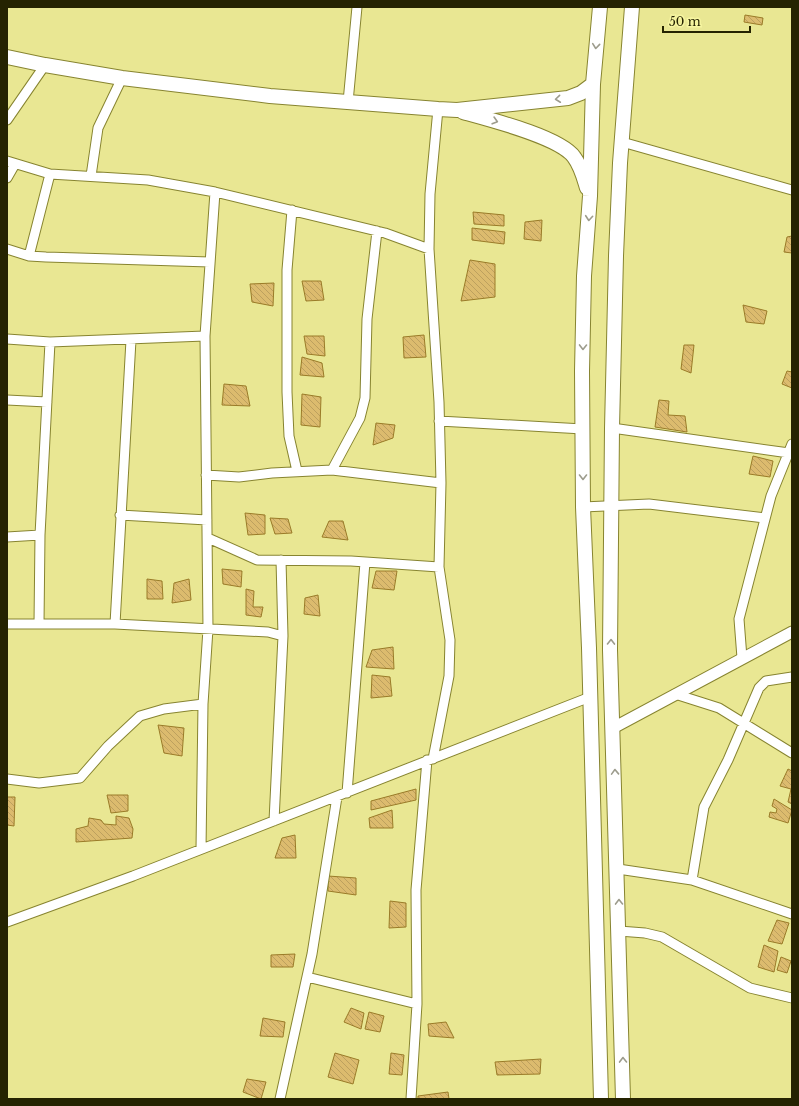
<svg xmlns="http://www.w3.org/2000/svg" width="799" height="1106" viewBox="0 0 799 1106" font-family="'Libre Baskerville',serif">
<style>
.building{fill:url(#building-back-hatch);stroke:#9a7b28}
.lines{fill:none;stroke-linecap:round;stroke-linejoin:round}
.minor-casing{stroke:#878430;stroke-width:11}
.tertiary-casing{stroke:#878430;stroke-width:13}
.primary-casing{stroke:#878430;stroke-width:16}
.minor{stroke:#fff;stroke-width:9}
.tertiary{stroke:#fff;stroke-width:11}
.primary{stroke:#fff;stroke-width:14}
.oneway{stroke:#9d9c8d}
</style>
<defs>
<pattern id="building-back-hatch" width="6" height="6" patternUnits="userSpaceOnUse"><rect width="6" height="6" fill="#dcbb6e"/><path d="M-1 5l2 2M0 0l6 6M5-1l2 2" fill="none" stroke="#bda05e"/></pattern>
</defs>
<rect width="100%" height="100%" fill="#e9e793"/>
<path class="building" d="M 745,15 L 763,18 L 762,25 L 744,22 Z
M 473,212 L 504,215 L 504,226 L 474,224 Z
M 542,220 L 541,241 L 524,239 L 525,222 Z
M 472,228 L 505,232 L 504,244 L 472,240 Z
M 792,236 L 792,253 L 784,252 L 787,237 Z
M 470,260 L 495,264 L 495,297 L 461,301 Z
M 302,281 L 321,281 L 324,300 L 306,301 Z
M 274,283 L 273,306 L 252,302 L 250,284 Z
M 743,305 L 767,311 L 764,324 L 746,322 Z
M 424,335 L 426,357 L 404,358 L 403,337 Z
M 304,336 L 324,336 L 325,356 L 307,354 Z
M 684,345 L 694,345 L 691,373 L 681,369 Z
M 302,357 L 322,363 L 324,377 L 300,375 Z
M 787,371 L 792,372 L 792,388 L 782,384 Z
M 224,384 L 246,386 L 250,406 L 222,405 Z
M 302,394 L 321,397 L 320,427 L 301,425 Z
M 659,400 L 669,401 L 668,415 L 685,416 L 687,432 L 655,427 Z
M 376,423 L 395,425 L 393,438 L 373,445 Z
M 753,456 L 773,461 L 770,477 L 749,474 Z
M 245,513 L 265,515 L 265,534 L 248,535 Z
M 270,518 L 288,519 L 292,533 L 275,534 Z
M 329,521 L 343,521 L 348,540 L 322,537 Z
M 222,569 L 242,571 L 241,587 L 223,584 Z
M 376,571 L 397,571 L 394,590 L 372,588 Z
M 147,579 L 162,581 L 163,599 L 147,599 Z
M 189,579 L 191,600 L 172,603 L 174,583 Z
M 246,589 L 254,591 L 253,607 L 263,607 L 261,617 L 246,615 Z
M 318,595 L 320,616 L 304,614 L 305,598 Z
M 393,647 L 394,669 L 366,667 L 372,650 Z
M 372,675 L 390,677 L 392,696 L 371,698 Z
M 158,725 L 184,728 L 182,756 L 164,753 Z
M 788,769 L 792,771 L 792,804 L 788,802 L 791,789 L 780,786 Z
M 416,789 L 416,800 L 371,810 L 371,801 Z
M 107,795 L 128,795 L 128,811 L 111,813 Z
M 7,797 L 15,797 L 14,826 L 7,825 Z
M 774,799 L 792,810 L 788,823 L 769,817 L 770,812 L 776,813 L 777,809 L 772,806 Z
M 392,810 L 393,828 L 370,828 L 369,818 Z
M 116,816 L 129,818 L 133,829 L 132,838 L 76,842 L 76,829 L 88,826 L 89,818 L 101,820 L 104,824 L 116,825 Z
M 295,835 L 296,858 L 275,858 L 282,838 Z
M 328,876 L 356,878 L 356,895 L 328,891 Z
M 390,901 L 406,903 L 406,927 L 389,928 Z
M 777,920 L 789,923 L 782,944 L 768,941 Z
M 764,945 L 778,951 L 774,972 L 758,967 Z
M 295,954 L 293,967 L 271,967 L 271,955 Z
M 781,957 L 791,961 L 787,973 L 777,970 Z
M 351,1008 L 364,1013 L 361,1029 L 344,1022 Z
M 369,1012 L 384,1016 L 380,1032 L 365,1029 Z
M 263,1018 L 285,1022 L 283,1037 L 260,1036 Z
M 446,1022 L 454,1038 L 429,1036 L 428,1024 Z
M 335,1053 L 359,1060 L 353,1084 L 328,1077 Z
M 391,1053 L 404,1055 L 402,1075 L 389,1074 Z
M 541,1059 L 540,1074 L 497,1075 L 495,1062 Z
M 247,1079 L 266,1082 L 261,1099 L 243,1092 Z
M 448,1092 L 449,1099 L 418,1099 L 418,1096 Z"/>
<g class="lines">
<defs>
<path id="minor" d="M 348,102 L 357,7
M 7,120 L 45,65
M 622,142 L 792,190
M 7,161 L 50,174 L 148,180 L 215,192 L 385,233 L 429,249
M 91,176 L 98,128 L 122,78
M 7,178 L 15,164
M 292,210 L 287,270 L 287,392 L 289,436 L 297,471
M 7,249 L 29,256 L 46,257 L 210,262
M 29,256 L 50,174
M 7,339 L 50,342 L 205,336
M 7,400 L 47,402
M 439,421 L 583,429
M 612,428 L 789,453
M 332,470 L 360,418 L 365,398 L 367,319 L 377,231
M 206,475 L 239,477 L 272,473 L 332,470 L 441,483
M 583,507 L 649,504 L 765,518
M 120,515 L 207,520
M 7,537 L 40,535
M 208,538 L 257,560 L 351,561 L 439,567
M 39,623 L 40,535 L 50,342
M 7,624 L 115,624 L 268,632 L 283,636
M 115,624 L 131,340
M 742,658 L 739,619 L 771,496 L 792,444
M 675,694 L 719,708 L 792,753
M 433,759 L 449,676 L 450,640 L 439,567 L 441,483 L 439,402 L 429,249 L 430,194 L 438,109
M 7,779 L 39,783 L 80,778 L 108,746 L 140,716 L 164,709 L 203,704
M 347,793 L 365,562
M 274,821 L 283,636 L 281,560
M 201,849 L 203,704 L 208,629 L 205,336 L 215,192
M 618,869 L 692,880 L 792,914
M 692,880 L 704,807 L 728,760 L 759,688 L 766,681 L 792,677
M 7,922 L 133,876 L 590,697
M 619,931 L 645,933 L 662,937 L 750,988 L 792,998
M 307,977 L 417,1004
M 280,1099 L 312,954 L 337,797
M 411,1099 L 417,1004 L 416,890 L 427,760"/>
<path id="tertiary" d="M 613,728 L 792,632"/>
<path id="primary" d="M 600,7 L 593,84 L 590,196 L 584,276 L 582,371 L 583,507 L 589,648 L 601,1099
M 7,57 L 45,65 L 122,78 L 270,96 L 438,109 L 457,110 L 568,98 L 581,93 L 593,84
M 463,112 C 488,119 560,137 574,157 C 581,166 584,178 587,188
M 623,1099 L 610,650 L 612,428 L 616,256 L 620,163 L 632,7"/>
</defs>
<use href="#minor" class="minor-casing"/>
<use href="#tertiary" class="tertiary-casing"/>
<use href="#primary" class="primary-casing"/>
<use href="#minor" class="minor"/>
<use href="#tertiary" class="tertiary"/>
<use href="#primary" class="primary"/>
</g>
<defs><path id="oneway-chevron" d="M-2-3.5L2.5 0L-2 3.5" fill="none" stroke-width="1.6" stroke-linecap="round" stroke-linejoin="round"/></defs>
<g class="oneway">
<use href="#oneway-chevron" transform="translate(596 46) rotate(96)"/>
<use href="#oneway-chevron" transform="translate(558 99) rotate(174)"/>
<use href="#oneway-chevron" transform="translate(495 121) rotate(16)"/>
<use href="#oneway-chevron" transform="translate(589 218) rotate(95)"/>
<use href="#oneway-chevron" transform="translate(583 347) rotate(91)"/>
<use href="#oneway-chevron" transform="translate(583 477) rotate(90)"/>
<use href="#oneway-chevron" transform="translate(611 642) rotate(-89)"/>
<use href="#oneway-chevron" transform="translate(615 772) rotate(-92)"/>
<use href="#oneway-chevron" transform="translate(619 902) rotate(-91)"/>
<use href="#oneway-chevron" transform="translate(623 1060) rotate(-91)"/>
</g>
<rect width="799" height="1106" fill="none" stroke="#252301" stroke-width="16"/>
<path d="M663 26v6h87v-6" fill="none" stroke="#252301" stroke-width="2"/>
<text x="669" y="26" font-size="12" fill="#252301" stroke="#f6f5a0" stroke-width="3" paint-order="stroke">50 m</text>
</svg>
